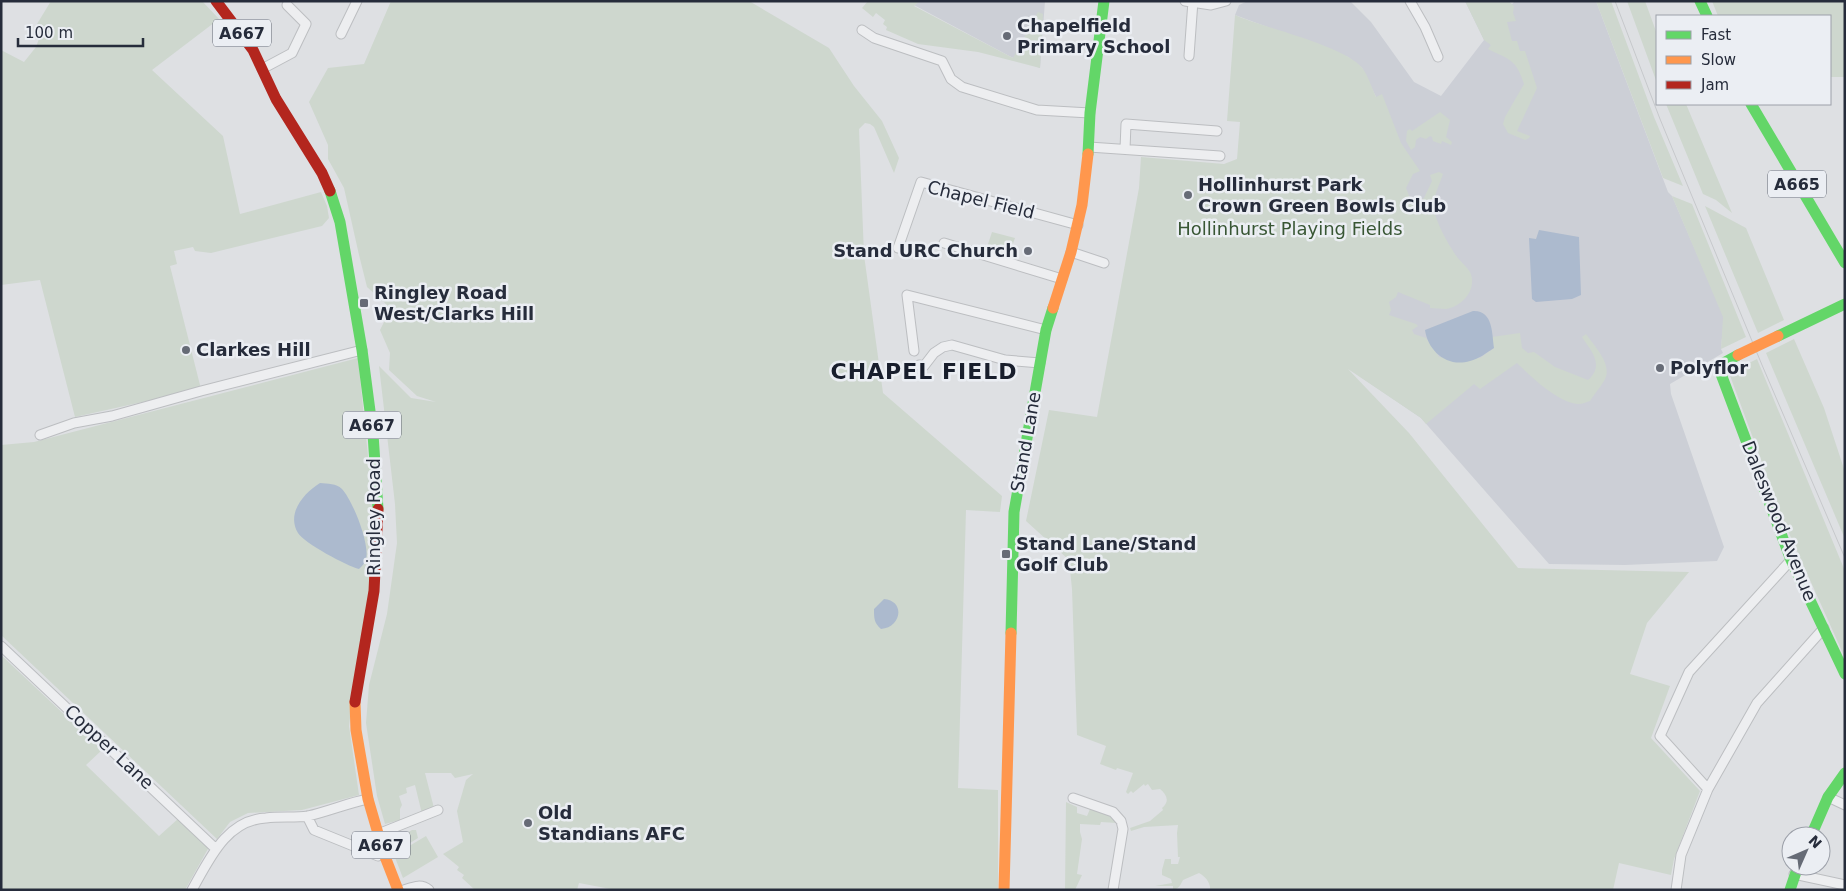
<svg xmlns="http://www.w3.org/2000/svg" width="1846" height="891" viewBox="0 0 1846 891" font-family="'DejaVu Sans',sans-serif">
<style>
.built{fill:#cccfd6}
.green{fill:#ced7ce}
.water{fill:#acbace}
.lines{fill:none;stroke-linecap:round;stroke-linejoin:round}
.street-casing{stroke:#bcbec1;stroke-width:11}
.street{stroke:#edeef0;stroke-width:9}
.fast{stroke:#63d668;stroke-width:11}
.slow{stroke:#ff974d;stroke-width:11}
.jam{stroke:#b3261e;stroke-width:11}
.tram{stroke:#c6c8cb;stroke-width:1}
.slow-bridge{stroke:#ff974d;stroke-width:11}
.poi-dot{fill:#666b76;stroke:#ebeef3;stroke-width:2}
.labels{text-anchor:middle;stroke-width:5;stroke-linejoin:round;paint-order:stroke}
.shield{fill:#ebeef3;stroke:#616672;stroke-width:1}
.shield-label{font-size:16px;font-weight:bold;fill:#262c3b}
.poi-label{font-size:18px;font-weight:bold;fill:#262c3b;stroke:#ebeef3;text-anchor:start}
.street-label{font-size:18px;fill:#262c3b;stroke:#ebeef3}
.park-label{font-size:18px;fill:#385634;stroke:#ebeef3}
.district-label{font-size:22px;font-weight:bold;letter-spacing:1px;fill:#181e2c;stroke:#ebeef3}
</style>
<rect width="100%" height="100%" fill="#dee0e3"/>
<path class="built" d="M 920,1 L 1045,1 L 1040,68 L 1013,58 L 914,5 Z
M 1248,1 L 1350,1 L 1371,22 L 1414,82 L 1441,96 L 1484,40 L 1465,1 L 1508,1 L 1512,4 L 1515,1 L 1596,1 L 1668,192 L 1672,196 L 1724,317 L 1721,349 L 1723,353 L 1670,384 L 1671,394 L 1724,547 L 1717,561 L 1625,565 L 1549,564 L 1421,418 L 1346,367 L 1376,97 L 1362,68 L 1348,57 L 1235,15 L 1239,5 Z"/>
<path class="green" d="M 51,1 L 202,1 L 219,19 L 152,70 L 223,136 L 240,214 L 321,192 L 327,206 L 329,218 L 322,226 L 211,253 L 195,251 L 193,247 L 174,251 L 177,264 L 170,266 L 201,389 L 75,417 L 40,280 L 1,285 L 1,50 L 24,62 L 36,47 L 43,28 L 37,24 Z
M 391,1 L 749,1 L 829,48 L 854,86 L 882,121 L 899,158 L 894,173 L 874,127 L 870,124 L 865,123 L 859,129 L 864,255 L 883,393 L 1002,496 L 1000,512 L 966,510 L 958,788 L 998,790 L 998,890 L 616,890 L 579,883 L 577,890 L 475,890 L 462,878 L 464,875 L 457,870 L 459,867 L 443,854 L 463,842 L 457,811 L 466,780 L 473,774 L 455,778 L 451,773 L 425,773 L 434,808 L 422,814 L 415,785 L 406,788 L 407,793 L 399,796 L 402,805 L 400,809 L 400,820 L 385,824 L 377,796 L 366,723 L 369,685 L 387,614 L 397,543 L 395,504 L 379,366 L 411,398 L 436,402 L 417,396 L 389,370 L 390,353 L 380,330 L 387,316 L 388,309 L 385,303 L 367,287 L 359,255 L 344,188 L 328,159 L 328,145 L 309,102 L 328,68 L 364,64 Z
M 868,1 L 920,1 L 914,6 L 1013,58 L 1038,12 L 1043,14 L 1040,68 L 978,52 L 918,44 L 886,30 L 887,27 L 883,24 L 885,20 L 876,13 L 873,17 L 862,8 Z
M 1465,1 L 1508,1 L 1514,6 L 1513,13 L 1516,21 L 1507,22 L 1512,41 L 1517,41 L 1520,51 L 1525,51 L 1537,88 L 1517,131 L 1530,136 L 1529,138 L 1525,140 L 1508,133 L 1503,124 L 1505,117 L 1524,84 C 1516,59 1510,60 1488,49 L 1491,45 L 1484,40 Z
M 1596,1 L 1611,1 L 1654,117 L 1683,186 L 1663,178 Z
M 1627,1 L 1645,1 L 1657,34 L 1657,83 Z
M 1712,1 L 1845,1 L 1845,77 L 1830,77 L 1830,16 L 1718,16 Z
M 1235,15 C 1264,28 1346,46 1363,69 C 1368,76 1372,88 1376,97 L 1382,94 L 1401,143 L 1420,171 L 1413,174 L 1406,188 L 1411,200 L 1418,202 L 1424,198 L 1432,181 L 1430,175 L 1439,172 L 1443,174 C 1440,183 1434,195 1434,204 C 1433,219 1449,245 1457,257 C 1461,262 1467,267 1470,272 C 1478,289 1462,307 1446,309 C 1441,309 1435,308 1430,308 L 1430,305 L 1398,292 L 1396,297 L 1389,302 L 1391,310 L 1389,315 L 1416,324 L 1418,326 L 1412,330 L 1414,334 L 1426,338 L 1439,357 L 1480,358 L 1494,348 L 1492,337 L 1520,333 L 1522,348 L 1528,353 L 1534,352 L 1555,367 L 1588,380 C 1605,365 1591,351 1582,337 L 1586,334 C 1594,346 1614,365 1604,381 C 1600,388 1594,394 1590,401 C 1586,402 1582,404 1579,404 C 1559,404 1530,376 1517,363 L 1480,389 L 1474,384 L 1426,424 L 1421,418 L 1348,369 L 1409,433 L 1518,568 L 1689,572 L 1647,623 L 1630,674 L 1670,686 L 1651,738 L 1700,791 L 1674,859 L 1671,875 L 1619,863 L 1613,890 L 1210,890 C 1211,883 1205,876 1199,873 L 1183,880 C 1181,884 1179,889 1173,890 L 1173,886 L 1155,886 L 1172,883 L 1171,879 L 1162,875 L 1162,870 L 1165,859 L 1171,859 L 1171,864 L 1178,864 L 1180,857 L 1178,857 L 1177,833 L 1178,825 L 1144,827 L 1131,831 L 1130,828 L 1150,821 L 1163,810 L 1162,808 C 1170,801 1167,795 1160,789 L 1152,790 L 1148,784 L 1145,786 L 1144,784 L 1133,793 L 1131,791 L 1128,794 L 1126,792 L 1133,773 L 1117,768 L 1116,770 L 1100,764 L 1106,746 L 1077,735 L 1072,589 L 1069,560 L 1026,521 L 1049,410 L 1097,417 L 1139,188 L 1141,157 L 1224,164 L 1237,159 L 1240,122 L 1227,121 Z
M 1666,104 L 1686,104 L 1732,213 L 1716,200 L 1703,194 Z
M 1440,112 L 1450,120 L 1446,137 L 1452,142 L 1451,145 L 1442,141 L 1441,144 L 1433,141 L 1432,137 L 1430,136 L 1426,139 L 1420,137 L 1416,140 L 1415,147 L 1411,150 L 1406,141 L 1407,131 L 1410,129 L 1412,131 Z
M 1672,196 L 1692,204 L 1746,337 L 1721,349 L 1723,317 Z
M 1705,206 L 1746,228 L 1784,320 L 1758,333 Z
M 992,232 L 1015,238 L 1007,260 L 987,253 L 988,251 L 986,250 Z
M 1794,339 L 1824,408 L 1845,472 L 1845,539 L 1766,353 Z
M 358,358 L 373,505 L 371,588 L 356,668 L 349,726 L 359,795 L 302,810 L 248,813 L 230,822 L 217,839 L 1,635 L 1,445 L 34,442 Z
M 1757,359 L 1845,571 L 1845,658 L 1784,522 L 1729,373 Z
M 1,655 L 102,750 L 86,765 L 159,836 L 179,818 L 209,847 L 185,890 L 1,890 Z
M 1066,802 L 1077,807 L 1077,813 L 1087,816 L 1090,809 L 1109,814 L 1117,823 L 1101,822 L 1100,825 L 1080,824 L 1080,832 L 1082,839 L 1077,874 L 1082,875 L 1075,890 L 1065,890 Z
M 412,830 L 416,830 L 418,838 L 410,843 L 403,843 L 400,837 Z
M 426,836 L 438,857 L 403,878 L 394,855 Z"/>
<path class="water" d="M 1539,230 L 1579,237 L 1581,295 L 1572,299 L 1536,302 L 1532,299 L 1529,238 L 1536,239 Z
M 1473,311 C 1493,310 1492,333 1494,348 C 1486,353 1479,359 1470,361 C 1447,368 1428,351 1425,330 Z
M 320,483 C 328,484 336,483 342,489 C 353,501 370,544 366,559 C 365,563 362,566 359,569 C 347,566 304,543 298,533 C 286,513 304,493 320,483 Z
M 884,599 C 906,601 901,628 881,629 C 874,623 874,618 874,609 Z"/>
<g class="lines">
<defs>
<path id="street" d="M 1185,1 L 1211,5 L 1226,1
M 1410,1 L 1425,27 L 1438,57
M 862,30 L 874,38 L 942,61 L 951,79 L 962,87 L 1037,110 L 1090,113
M 341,34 L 357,1
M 1189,56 L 1193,1
M 262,69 L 292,53 L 306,24 L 287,5
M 1089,147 L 1220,156
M 1125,149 L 1126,124 L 1217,131
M 944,243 L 1062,279
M 898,248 L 921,182 L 1078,225
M 1071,252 L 1104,263
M 914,351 L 907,295 L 1046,330
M 919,365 L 924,366 L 934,353 L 943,347 L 952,345 L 1005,360 L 1040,363
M 40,435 L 74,423 L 112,416 L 201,391 L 362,350
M 1,646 L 216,849
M 1708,789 L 1660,736 L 1689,672 L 1791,560
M 1828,797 L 1845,805
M 1073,798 L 1113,812 L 1121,821 L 1123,829 L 1113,890
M 307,816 L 314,830 L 378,856 L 384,854
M 378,834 L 438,810
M 1794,874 L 1845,885
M 192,890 C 209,860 226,820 266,818 C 280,816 295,818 308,816 C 329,811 348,803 368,799
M 404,890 C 413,887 421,883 429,890
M 1676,890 L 1681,855 L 1708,789 L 1757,703 L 1824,628"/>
</defs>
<use href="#street" class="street-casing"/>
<use href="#street" class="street"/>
<path class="fast" d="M 1700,1 L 1707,16
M 1751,104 L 1845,263
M 1088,154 L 1090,113 L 1104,1
M 330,191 L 340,222 L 362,350 L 373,434 L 378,509
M 1778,336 L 1845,304
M 1738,355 L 1718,366 L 1791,560 L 1845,674
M 1011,633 L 1014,512 L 1046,330 L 1053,308
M 1811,836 L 1828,797 L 1845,773
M 1790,890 L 1798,866"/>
<path class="slow" d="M 1053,308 L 1071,252 L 1082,205 L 1088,154
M 355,702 L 356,730 L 368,799 L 384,854 L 398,890
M 1004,890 L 1011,633"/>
<path class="jam" d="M 216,1 L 253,50 L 276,99 L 322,173 L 330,191
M 355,702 L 374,591 L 378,509"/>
<path class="tram" d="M 1615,1 L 1660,119 L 1762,365 L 1845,558"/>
<path class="slow-bridge" d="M 1738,355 L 1778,336"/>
</g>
<g class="poi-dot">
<circle cx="1007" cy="36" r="5"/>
<circle cx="1188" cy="195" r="5"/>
<circle cx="1028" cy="251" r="5"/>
<rect x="359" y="298" width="10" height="10" rx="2.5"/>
<circle cx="186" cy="350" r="5"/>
<circle cx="1660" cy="368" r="5"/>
<rect x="1001" y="549" width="10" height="10" rx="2.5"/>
<circle cx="528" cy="823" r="5"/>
</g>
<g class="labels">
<g class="shield">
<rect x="213" y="19.5" width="58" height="27" rx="4"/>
<rect x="1768" y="170.5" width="58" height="27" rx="4"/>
<rect x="343" y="411.5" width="58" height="27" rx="4"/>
<rect x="352" y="831.5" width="58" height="27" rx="4"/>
</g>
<g class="shield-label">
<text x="242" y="39">A667</text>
<text x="1797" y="190">A665</text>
<text x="372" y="431">A667</text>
<text x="381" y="851">A667</text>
</g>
<g class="poi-label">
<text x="1017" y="32">Chapelfield<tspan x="1017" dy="21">Primary School</tspan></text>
<text x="1198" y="191">Hollinhurst Park<tspan x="1198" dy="21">Crown Green Bowls Club</tspan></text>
<text x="1018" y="257" text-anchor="end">Stand URC Church</text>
<text x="374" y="299">Ringley Road<tspan x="374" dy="21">West/Clarks Hill</tspan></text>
<text x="196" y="356">Clarkes Hill</text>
<text x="1670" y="374">Polyflor</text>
<text x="1016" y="550">Stand Lane/Stand<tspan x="1016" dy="21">Golf Club</tspan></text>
<text x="538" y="819">Old<tspan x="538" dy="21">Standians AFC</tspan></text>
</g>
<g class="street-label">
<text transform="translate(981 200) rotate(14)" y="6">Chapel Field</text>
<text transform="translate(1026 442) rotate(-80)" y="6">Stand Lane</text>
<text transform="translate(374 517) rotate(-90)" y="6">Ringley Road</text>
<text transform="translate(1779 521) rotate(68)" y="6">Daleswood Avenue</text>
<text transform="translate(109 747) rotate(43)" y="6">Copper Lane</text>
</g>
<g class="park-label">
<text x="1290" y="235">Hollinhurst Playing Fields</text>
</g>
<g class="district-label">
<text x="924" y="379">CHAPEL FIELD</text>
</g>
</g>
<rect width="1846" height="891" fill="none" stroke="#262c3b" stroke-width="5"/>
<rect x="1656" y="15" width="175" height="90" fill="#ebeef3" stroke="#9ca0a9"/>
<rect x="1666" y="31" width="25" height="8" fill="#63d668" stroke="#9ca0a9"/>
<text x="1701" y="40" font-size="15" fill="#262c3b">Fast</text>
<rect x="1666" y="56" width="25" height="8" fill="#ff974d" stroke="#9ca0a9"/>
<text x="1701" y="65" font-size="15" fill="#262c3b">Slow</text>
<rect x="1666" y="81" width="25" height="8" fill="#b3261e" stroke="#9ca0a9"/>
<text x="1701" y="90" font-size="15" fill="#262c3b">Jam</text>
<g transform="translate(1806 851) rotate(45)"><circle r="24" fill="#ebeef3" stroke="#9ca0a9"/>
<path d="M0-4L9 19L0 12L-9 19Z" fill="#666b76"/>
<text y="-8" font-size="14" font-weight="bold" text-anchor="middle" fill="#262c3b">N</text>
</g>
<path d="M18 38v8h125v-8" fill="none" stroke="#262c3b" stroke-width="2.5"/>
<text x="25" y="38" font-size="15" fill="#262c3b" stroke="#ebeef3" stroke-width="4" paint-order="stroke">100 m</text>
</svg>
